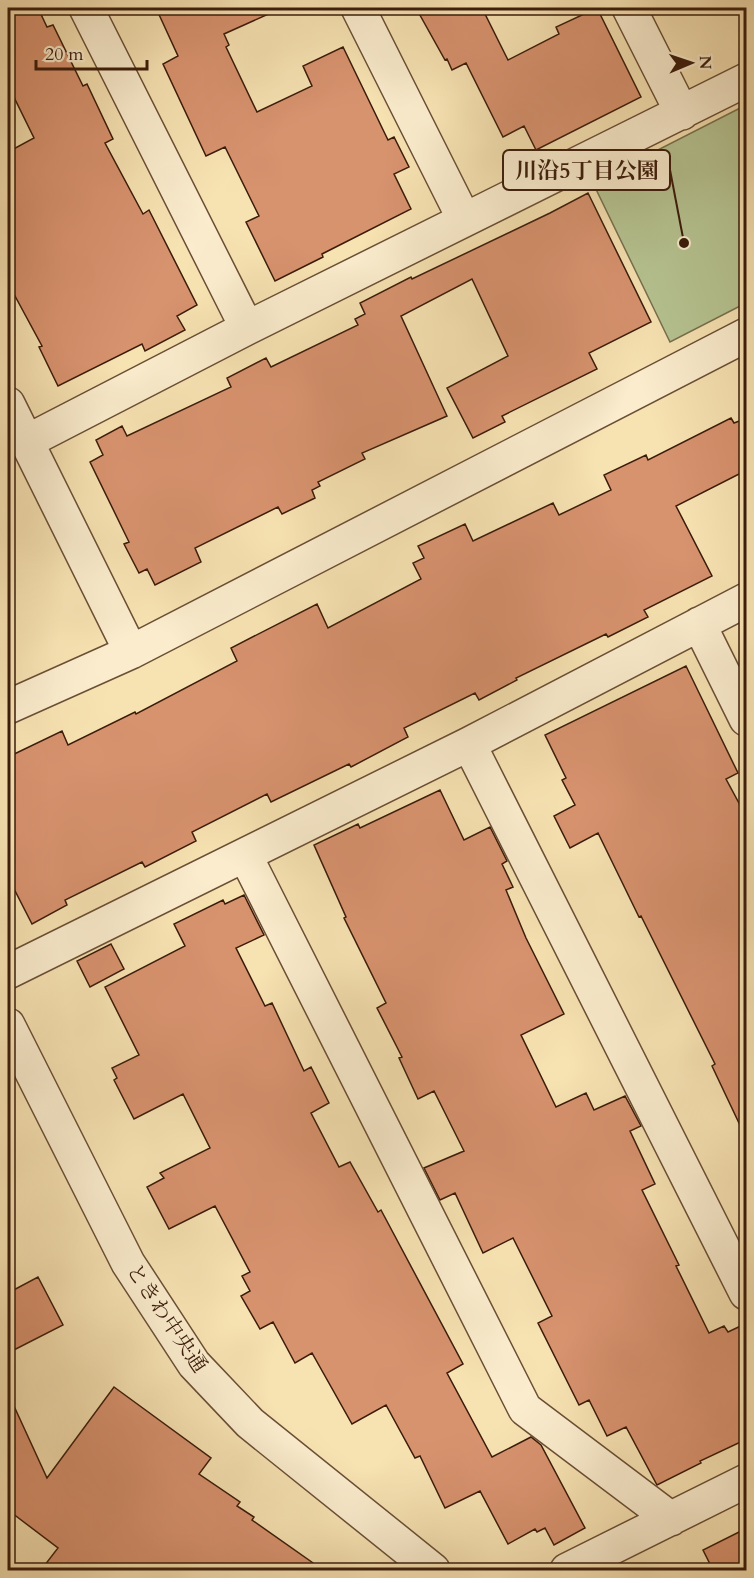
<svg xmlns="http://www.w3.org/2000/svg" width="754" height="1578" viewBox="0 0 754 1578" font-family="Cardo,'Noto Serif JP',serif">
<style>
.green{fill:#b6c492;stroke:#78704e;stroke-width:1.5}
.building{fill:#d7926e;stroke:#3b1c0b;stroke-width:1.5}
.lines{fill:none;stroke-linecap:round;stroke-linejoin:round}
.minor-casing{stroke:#6a4e35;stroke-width:36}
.tertiary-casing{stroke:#6a4e35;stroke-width:36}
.minor{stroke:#faeccd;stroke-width:33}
.tertiary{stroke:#faeccd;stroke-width:33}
.labels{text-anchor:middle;stroke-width:4.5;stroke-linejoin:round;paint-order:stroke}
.street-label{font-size:21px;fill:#3b1c0b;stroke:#faeccd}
.leader{fill:none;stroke:#3b1c0b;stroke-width:2}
.callout-dot{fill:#3b1c0b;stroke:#faeccd;stroke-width:2}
.callout{fill:#faeccd;stroke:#3b1c0b;stroke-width:2}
.callout-label{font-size:22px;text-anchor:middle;font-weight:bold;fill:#3b1c0b}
</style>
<rect width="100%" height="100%" fill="#f7e2b2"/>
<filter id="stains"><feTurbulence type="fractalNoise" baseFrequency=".00333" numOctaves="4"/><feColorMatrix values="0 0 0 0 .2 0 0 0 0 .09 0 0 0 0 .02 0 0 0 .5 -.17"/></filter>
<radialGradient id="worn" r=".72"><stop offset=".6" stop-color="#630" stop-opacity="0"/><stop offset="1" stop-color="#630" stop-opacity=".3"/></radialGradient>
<path class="green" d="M 746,105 L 746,303 L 670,342 L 593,183 Z"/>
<path class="building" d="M 8,8 L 38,8 L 47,27 L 53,25 L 83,86 L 87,84 L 113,139 L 105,143 L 143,214 L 149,210 L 197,305 L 177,316 L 185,330 L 145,351 L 142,344 L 58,386 L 39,347 L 42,346 L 8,283 L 8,152 L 34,138 L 8,85 Z
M 156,8 L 282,8 L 224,34 L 229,45 L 226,47 L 257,112 L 312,86 L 303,66 L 343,47 L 388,140 L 394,137 L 409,167 L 394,174 L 411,209 L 322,254 L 323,257 L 275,281 L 246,222 L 259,216 L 225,147 L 206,156 L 163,64 L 178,56 Z
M 416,8 L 482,8 L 508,60 L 559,34 L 556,27 L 597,8 L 641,97 L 536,150 L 524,126 L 503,137 L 466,63 L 452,70 L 447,59 L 445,60 Z
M 588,193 L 651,322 L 589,353 L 597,369 L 502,416 L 505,422 L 473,438 L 447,388 L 508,356 L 472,279 L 401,316 L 447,416 L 362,453 L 365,459 L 318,482 L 320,486 L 312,490 L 315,498 L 282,514 L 278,507 L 195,548 L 201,562 L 155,585 L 147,569 L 139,573 L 124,544 L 129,542 L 90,462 L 103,455 L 96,440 L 122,426 L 127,436 L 231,387 L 227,378 L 266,358 L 271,367 L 358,325 L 355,319 L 365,314 L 360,303 L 411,277 L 412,279 L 550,213 Z
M 731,418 L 734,423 L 747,418 L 747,470 L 676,506 L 712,576 L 644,610 L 648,617 L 608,637 L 606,634 L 516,678 L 517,680 L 479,700 L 475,693 L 404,728 L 408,737 L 351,767 L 349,764 L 271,802 L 267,794 L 192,832 L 196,841 L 145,867 L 142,862 L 65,900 L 67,905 L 32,924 L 8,877 L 8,757 L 62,731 L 68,745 L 135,712 L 136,714 L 237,661 L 231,648 L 317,604 L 328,628 L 421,579 L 413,563 L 424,558 L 418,546 L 465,524 L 473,541 L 553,503 L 559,515 L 611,490 L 604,475 L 646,455 L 648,460 Z
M 686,666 L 738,773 L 726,779 L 747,818 L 747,1140 L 712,1066 L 715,1064 L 641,916 L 639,917 L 598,833 L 570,848 L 554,816 L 575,805 L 562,780 L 566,778 L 545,735 Z
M 440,790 L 464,840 L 490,827 L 507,861 L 502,864 L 513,887 L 506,890 L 526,938 L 564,1014 L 521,1035 L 556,1107 L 586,1093 L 594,1110 L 625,1096 L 641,1126 L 630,1131 L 655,1184 L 642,1190 L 679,1265 L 676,1266 L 709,1333 L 724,1326 L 728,1332 L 747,1323 L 747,1439 L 700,1461 L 701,1463 L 657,1485 L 626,1427 L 607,1436 L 589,1400 L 579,1405 L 538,1323 L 552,1316 L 513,1238 L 483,1253 L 455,1193 L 440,1200 L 424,1168 L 464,1151 L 434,1091 L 418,1099 L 399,1058 L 402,1057 L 377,1008 L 386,1003 L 344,918 L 346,917 L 314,845 L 358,824 L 360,828 Z
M 244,895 L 264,935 L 236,948 L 265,1006 L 272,1003 L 304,1071 L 311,1067 L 329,1103 L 311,1113 L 339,1167 L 350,1162 L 378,1212 L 381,1210 L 463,1364 L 447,1373 L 492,1457 L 531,1437 L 541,1445 L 585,1528 L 554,1545 L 545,1528 L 537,1532 L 535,1529 L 508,1544 L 480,1491 L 445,1508 L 420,1456 L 415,1458 L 386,1405 L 352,1424 L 312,1353 L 295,1363 L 273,1322 L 260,1329 L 241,1296 L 250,1291 L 242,1276 L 250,1272 L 215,1206 L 169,1229 L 147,1187 L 164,1178 L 160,1173 L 210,1148 L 183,1094 L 134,1119 L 114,1080 L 117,1078 L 112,1068 L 139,1055 L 105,987 L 185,946 L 174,924 L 223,900 L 225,904 Z
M 111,944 L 124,969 L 90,987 L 77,961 Z
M 38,1277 L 63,1325 L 8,1353 L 8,1293 Z
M 114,1387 L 211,1458 L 199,1474 L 240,1502 L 237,1506 L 254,1517 L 252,1520 L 323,1570 L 41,1570 L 58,1548 L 8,1510 L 8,1393 L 47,1478 Z
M 747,1528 L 747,1570 L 713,1570 L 703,1550 Z"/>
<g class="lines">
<defs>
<path id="minor" d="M 86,8 L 247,328
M 358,8 L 464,219
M 629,8 L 682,113
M 8,404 L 131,652
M 26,442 L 247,328 L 746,80
M 699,624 L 746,719
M 8,707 L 131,652 L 746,335
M 469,744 L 746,1293
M 245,855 L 525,1409 L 671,1519
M 8,972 L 469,744 L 746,600
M 567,1570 L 746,1481"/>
<path id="tertiary" d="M 8,1025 L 128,1263 L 194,1364 L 250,1423 L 433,1570"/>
</defs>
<use href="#minor" class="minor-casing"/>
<use href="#tertiary" class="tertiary-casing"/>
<use href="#minor" class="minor"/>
<use href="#tertiary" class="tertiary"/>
</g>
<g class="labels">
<g class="street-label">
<text transform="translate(167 1318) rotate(56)" y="7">ときわ中央通</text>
</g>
</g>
<path class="leader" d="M684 243L670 170"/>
<circle class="callout-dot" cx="684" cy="243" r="6"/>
<rect class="callout" x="503" y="150" width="167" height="40" rx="6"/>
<g class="callout-label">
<text x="587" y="178">川沿5丁目公園</text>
</g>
<rect width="754" height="1578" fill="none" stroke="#f7e2b2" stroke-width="30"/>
<rect x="9" y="9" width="736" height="1560" fill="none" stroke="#3b1c0b" stroke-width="3"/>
<rect x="15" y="15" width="724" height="1548" fill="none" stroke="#3b1c0b" stroke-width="1.5"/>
<g transform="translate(691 63) rotate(88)" stroke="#faeccd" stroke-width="4.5" paint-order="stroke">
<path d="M0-4.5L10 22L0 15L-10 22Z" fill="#3b1c0b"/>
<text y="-9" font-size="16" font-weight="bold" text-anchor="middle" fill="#3b1c0b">N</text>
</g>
<path d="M36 60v9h111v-9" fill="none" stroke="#3b1c0b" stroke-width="3"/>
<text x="45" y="60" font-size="18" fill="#3b1c0b" stroke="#faeccd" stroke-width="4.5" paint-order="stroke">20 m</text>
<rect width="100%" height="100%" filter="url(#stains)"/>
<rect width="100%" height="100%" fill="url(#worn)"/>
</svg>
